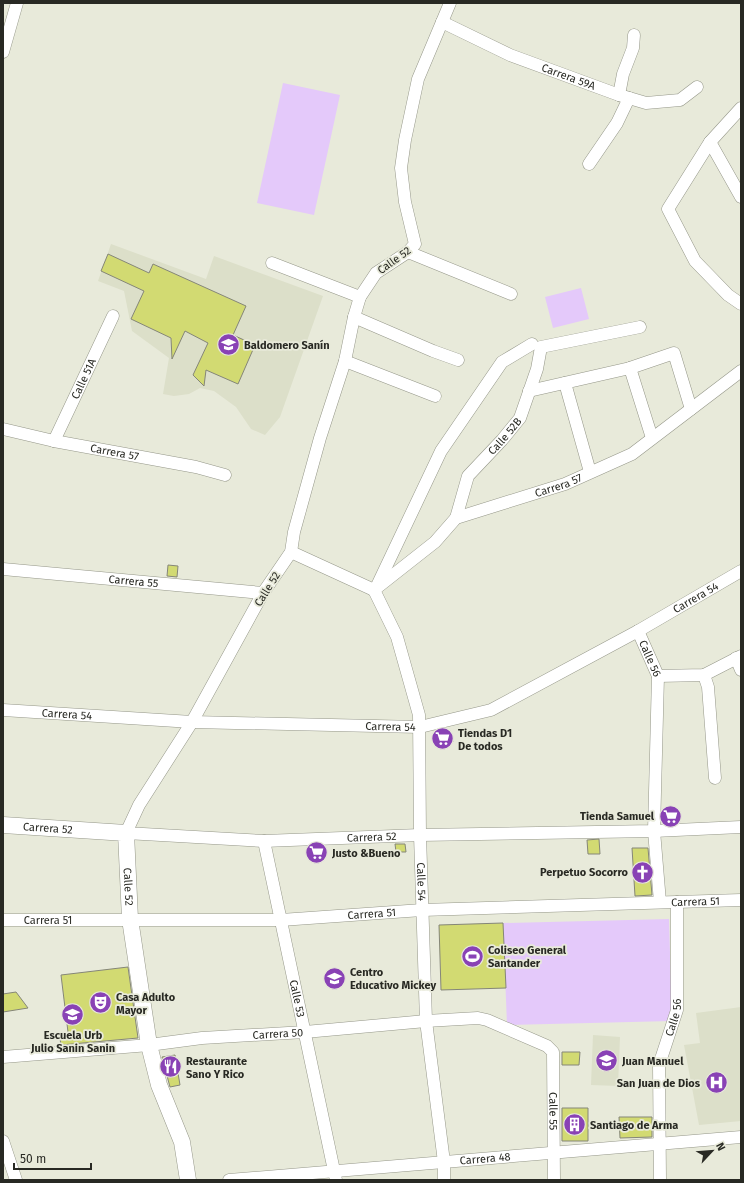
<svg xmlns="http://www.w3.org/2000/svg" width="744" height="1183" viewBox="0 0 744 1183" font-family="'Fira Sans',sans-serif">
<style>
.built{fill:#dcdfc9}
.green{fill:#e4c9fa}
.building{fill:#d2da72;stroke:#858678}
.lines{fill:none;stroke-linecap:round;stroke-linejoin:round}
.street-casing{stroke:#959789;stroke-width:13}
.secondary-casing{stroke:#959789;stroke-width:17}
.street{stroke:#fff;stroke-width:12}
.secondary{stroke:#fff;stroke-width:16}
.labels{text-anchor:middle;stroke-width:3.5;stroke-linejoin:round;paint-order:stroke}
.street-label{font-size:11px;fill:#282923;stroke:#e8eada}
.poi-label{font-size:11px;font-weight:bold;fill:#282923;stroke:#e8eada;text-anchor:start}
</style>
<rect width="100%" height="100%" fill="#e8eada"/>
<path class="built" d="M 111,244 L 206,279 L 214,256 L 323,296 L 280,417 L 265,435 L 251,429 L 236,407 L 214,391 L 200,388 L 189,394 L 174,396 L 163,394 L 169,358 L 132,331 L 124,291 L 98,281 Z
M 741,1007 L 741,1121 L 699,1125 L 684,1045 L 700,1043 L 696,1013 Z
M 593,1035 L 620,1037 L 618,1086 L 591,1085 Z"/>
<path class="green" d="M 283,83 L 340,95 L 314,215 L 257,203 Z
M 581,288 L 589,319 L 553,328 L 545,297 Z
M 669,919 L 672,1021 L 507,1025 L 503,923 Z"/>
<path class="building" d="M 108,254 L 149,273 L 153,264 L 246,306 L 233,335 L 255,345 L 238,384 L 206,370 L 204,386 L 193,375 L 208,343 L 185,331 L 172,359 L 171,338 L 131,319 L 144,291 L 101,271 Z
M 168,565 L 178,566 L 177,577 L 167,576 Z
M 450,732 L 453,742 L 437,746 L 434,736 Z
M 674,808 L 675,823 L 665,823 L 664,809 Z
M 599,839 L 600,854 L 588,854 L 587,840 Z
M 395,844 L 405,844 L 406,852 L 396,852 Z
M 632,848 L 648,848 L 652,895 L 635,896 Z
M 503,923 L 506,988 L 441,990 L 439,925 Z
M 128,967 L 138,1038 L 61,1045 L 60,1039 L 68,1032 L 61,975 Z
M 16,992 L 28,1008 L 3,1012 L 3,994 Z
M 562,1052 L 580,1052 L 579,1065 L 562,1065 Z
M 175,1055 L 180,1085 L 170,1087 L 162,1057 Z
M 562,1108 L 588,1108 L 588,1141 L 562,1141 Z
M 619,1117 L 652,1117 L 652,1137 L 620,1138 Z"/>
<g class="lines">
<defs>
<g id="street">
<path id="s1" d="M 450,3 L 418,79 L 405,140 L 401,168 L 405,202 L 415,244 L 408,252 L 376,273 L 360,297 L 354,317 L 345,361 L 320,438 L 294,532 L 291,552 L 263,593 L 192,722 L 139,805 L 126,833 L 264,841 L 420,835 L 654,831 L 741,827"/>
<path id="s2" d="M 442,22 L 510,55 L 619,95 L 646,103 L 680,100 L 697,87"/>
<path d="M 3,52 L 17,3"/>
<path d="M 619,95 L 623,74 L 633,48 L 634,35"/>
<path d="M 741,108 L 710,142 L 668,209 L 695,261 L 728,295 L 741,304"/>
<path d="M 710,142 L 741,197"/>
<path d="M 589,164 L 617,123 L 629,98"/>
<path d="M 408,252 L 511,294"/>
<path d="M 272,263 L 360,297"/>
<path d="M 354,317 L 433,351 L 458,360"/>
<path d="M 345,361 L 435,396"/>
<path d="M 630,368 L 652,438"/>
<path d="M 565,383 L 590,472"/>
<path d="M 529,391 L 630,368 L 674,353 L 691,409"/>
<path id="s3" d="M 3,429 L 54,441 L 196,467 L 225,475"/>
<path id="s4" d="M 54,441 L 113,316"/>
<path id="s5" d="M 456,518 L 468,476 L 502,440 L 520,418 L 537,369 L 541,347 L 640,327"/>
<path d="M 291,552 L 374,590"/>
<path id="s6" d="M 3,569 L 263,593"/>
<path d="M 376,588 L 441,451 L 502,362 L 532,344"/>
<path id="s7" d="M 374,590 L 397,637 L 419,715 L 420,835 L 426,1021 L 444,1162 L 444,1180"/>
<path id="s8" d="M 374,590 L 435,542 L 456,518 L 565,484 L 632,454 L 741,371"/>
<path id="s9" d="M 638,631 L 658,676 L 654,831 L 660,902"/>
<path d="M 736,658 L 741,670"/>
<path d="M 704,675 L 708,687 L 715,778"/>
<path d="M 658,676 L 704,675 L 741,656"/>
<path id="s10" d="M 3,710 L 192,722 L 420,727 L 491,710 L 638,631 L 741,571"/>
<path id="s11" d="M 264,841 L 336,1180"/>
<path id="s12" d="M 3,920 L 281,920 L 422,910 L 741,900"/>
<path id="s13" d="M 3,1057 L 149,1045 L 202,1038 L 305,1032 L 426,1021 L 478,1018 L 487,1020 L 547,1046 L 553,1052 L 554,1180"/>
<path d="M 3,1141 L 16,1180"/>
<path id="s14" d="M 229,1180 L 741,1137"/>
<path id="s15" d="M 660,1180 L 659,1065 L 677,1010 L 677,902"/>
</g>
<g id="secondary">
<path id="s16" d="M 3,825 L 126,833 L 130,919 L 149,1045 L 159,1085 L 182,1142 L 188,1180"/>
</g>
</defs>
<use href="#street" class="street-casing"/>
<use href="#secondary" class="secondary-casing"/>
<use href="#street" class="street"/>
<use href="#secondary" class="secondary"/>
</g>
<defs>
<symbol id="school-disc" viewBox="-11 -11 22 22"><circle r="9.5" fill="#8942b5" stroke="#e8eada"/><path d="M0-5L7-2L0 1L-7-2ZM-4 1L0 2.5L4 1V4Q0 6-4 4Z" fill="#fff"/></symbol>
<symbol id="supermarket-disc" viewBox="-11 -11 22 22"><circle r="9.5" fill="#8942b5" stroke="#e8eada"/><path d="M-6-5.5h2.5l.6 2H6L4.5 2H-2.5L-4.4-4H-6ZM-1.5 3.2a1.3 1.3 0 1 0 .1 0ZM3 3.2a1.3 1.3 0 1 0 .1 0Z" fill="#fff"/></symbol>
<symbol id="church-disc" viewBox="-11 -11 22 22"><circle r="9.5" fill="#8942b5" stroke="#e8eada"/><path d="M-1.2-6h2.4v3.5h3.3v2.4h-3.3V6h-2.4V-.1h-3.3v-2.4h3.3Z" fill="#fff"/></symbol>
<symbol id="stadium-disc" viewBox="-11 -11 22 22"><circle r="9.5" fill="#8942b5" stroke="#e8eada"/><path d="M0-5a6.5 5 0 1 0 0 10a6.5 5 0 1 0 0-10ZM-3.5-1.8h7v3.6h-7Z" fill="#fff"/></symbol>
<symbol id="theatre-disc" viewBox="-11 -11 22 22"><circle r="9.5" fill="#8942b5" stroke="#e8eada"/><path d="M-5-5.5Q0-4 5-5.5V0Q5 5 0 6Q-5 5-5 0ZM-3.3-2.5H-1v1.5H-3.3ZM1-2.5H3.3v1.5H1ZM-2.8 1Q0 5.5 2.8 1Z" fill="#fff"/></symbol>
<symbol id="restaurant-disc" viewBox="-11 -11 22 22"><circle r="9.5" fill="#8942b5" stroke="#e8eada"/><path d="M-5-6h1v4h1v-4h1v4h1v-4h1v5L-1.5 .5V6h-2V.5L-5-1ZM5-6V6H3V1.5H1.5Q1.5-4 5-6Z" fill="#fff"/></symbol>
<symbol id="hospital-disc" viewBox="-11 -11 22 22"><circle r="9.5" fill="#8942b5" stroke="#e8eada"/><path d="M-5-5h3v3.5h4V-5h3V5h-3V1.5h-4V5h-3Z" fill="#fff"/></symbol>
<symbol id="building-disc" viewBox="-11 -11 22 22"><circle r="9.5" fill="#8942b5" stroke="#e8eada"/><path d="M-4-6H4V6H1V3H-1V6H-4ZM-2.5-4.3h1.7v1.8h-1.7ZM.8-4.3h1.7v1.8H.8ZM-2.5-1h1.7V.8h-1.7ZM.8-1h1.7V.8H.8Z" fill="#fff"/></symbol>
</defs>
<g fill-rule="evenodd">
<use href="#school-disc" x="216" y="332" width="25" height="25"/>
<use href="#supermarket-disc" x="430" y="726" width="25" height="25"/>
<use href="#supermarket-disc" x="658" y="804" width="25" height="25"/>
<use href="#supermarket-disc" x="304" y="840" width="25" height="25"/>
<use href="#church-disc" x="630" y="860" width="25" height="25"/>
<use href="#stadium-disc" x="460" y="944" width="25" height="25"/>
<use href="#school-disc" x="322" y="966" width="25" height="25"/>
<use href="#theatre-disc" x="88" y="990" width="25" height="25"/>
<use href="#school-disc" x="60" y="1002" width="25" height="25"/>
<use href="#school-disc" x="594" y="1048" width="25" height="25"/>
<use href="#restaurant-disc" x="158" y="1054" width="25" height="25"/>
<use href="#hospital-disc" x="704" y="1070" width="25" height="25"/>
<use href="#building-disc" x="562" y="1112" width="25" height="25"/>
</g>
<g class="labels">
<g class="street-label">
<text dy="4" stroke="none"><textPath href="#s2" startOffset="138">Carrera 59A</textPath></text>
<text transform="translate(394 260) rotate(-36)" y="4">Calle 52</text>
<text dy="4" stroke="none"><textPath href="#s4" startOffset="69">Calle 51A</textPath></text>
<text dy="4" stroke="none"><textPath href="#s5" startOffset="98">Calle 52B</textPath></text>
<text dy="4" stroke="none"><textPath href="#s3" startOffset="114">Carrera 57</textPath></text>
<text dy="4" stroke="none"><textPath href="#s8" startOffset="217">Carrera 57</textPath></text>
<text dy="4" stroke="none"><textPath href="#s6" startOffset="131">Carrera 55</textPath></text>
<text transform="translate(267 589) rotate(-58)" y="4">Calle 52</text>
<text dy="4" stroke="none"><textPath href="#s10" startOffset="724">Carrera 54</textPath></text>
<text dy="4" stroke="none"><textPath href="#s9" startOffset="30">Calle 56</textPath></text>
<text dy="4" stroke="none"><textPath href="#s10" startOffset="64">Carrera 54</textPath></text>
<text dy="4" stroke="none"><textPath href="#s10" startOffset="388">Carrera 54</textPath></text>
<text dy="4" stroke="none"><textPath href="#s16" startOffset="45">Carrera 52</textPath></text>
<text dy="4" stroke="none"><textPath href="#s1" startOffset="1165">Carrera 52</textPath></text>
<text dy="4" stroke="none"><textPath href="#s7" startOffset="300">Calle 54</textPath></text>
<text dy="4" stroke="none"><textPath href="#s16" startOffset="177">Calle 52</textPath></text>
<text dy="4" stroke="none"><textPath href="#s12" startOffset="693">Carrera 51</textPath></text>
<text dy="4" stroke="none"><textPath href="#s12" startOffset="369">Carrera 51</textPath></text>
<text dy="4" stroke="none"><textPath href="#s12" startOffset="45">Carrera 51</textPath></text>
<text dy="4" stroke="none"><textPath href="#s11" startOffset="161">Calle 53</textPath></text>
<text dy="4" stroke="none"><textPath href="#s15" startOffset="165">Calle 56</textPath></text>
<text dy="4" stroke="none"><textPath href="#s13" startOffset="276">Carrera 50</textPath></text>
<text dy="4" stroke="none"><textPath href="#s13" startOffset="619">Calle 55</textPath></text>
<text dy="4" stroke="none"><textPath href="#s14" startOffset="257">Carrera 48</textPath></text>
</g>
<g class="poi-label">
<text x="244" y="349">Baldomero Sanín</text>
<text x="458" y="737">Tiendas D1<tspan x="458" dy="13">De todos</tspan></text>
<text x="654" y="820" text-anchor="end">Tienda Samuel</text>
<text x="332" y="857">Justo &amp;Bueno</text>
<text x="628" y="876" text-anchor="end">Perpetuo Socorro</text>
<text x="488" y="954">Coliseo General<tspan x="488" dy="13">Santander</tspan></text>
<text x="350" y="976">Centro<tspan x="350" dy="13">Educativo Mickey</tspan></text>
<text x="116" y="1001">Casa Adulto<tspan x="116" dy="13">Mayor</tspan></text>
<text x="73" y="1039" text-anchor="middle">Escuela Urb<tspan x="73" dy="13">Julio Sanin Sanin</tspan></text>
<text x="186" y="1065">Restaurante<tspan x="186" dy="13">Sano Y Rico</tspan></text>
<text x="622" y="1065">Juan Manuel</text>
<text x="700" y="1087" text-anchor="end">San Juan de Dios</text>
<text x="590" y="1129">Santiago de Arma</text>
</g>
</g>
<rect width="744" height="1183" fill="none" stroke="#282923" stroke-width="8"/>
<g transform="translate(712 1151) rotate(64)" stroke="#e8eada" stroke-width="3" paint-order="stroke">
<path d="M0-3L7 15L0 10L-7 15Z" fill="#282923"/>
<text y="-6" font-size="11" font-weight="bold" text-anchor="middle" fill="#282923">N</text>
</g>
<path d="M14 1163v6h77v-6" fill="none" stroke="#282923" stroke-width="2"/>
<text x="20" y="1163" font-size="12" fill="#282923" stroke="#e8eada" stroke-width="3" paint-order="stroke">50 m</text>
</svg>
